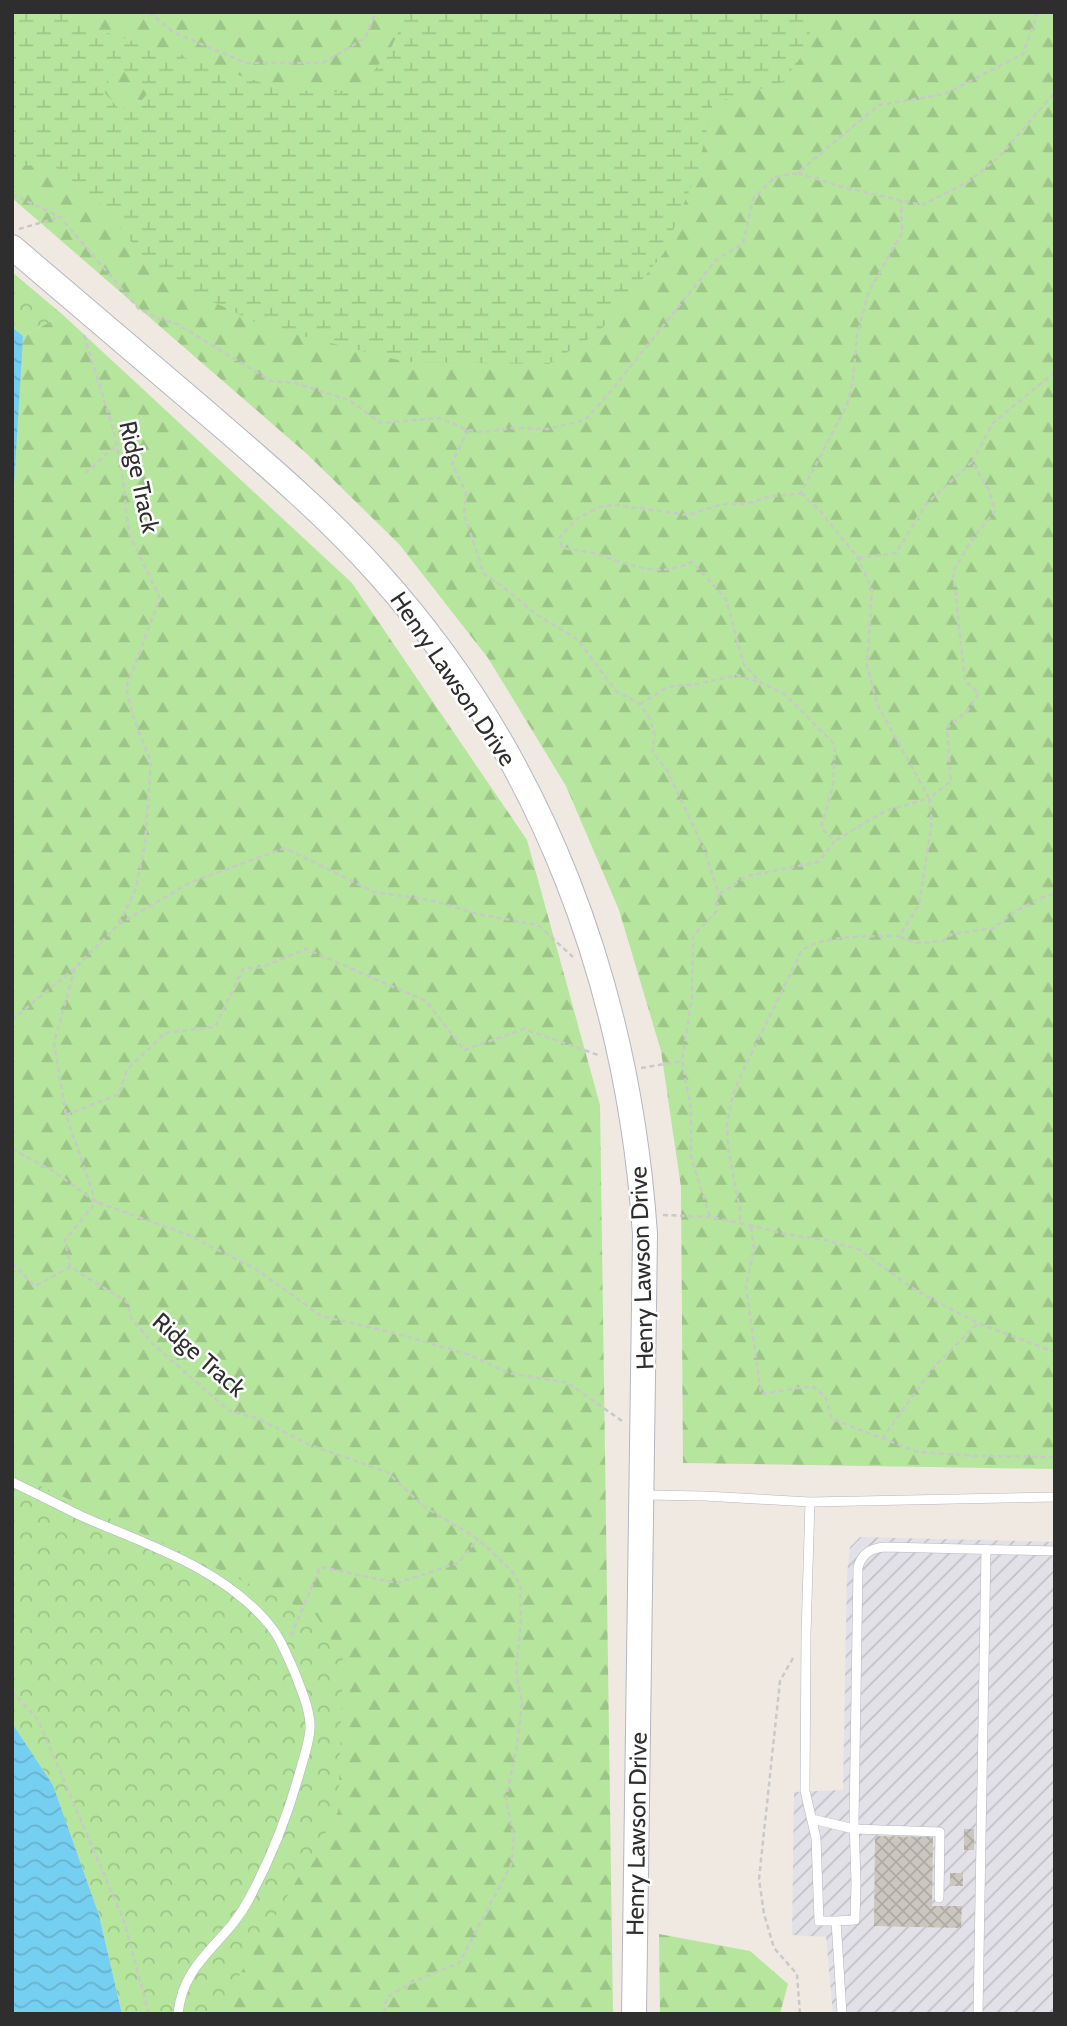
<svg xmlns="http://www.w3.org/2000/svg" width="1067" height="2026" viewBox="0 0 1067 2026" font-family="Cabin,sans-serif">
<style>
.industrial{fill:url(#industrial-furrows)}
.forest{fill:url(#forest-firs)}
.wetland{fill:url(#wetland-marsh);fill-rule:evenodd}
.park{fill:url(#park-crowns)}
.water{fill:url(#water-waves)}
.building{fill:url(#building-cross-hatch)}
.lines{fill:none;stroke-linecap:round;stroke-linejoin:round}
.service-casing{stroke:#b4b7c1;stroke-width:10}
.secondary-casing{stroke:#b4b7c1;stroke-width:26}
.path{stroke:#c9c9c9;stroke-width:2.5;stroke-dasharray:5 3.5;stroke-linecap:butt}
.service{stroke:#fff;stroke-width:9}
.secondary{stroke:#fff;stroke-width:24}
.labels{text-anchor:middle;stroke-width:5;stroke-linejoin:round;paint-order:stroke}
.street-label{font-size:24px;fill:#2e2e2e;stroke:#fff}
</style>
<defs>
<pattern id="industrial-furrows" width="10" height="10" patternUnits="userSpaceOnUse" patternTransform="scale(1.75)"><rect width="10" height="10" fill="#e3e1e8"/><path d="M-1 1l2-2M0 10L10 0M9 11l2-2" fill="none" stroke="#c3c1c7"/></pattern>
<pattern id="forest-firs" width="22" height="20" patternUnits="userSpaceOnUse" patternTransform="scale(1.75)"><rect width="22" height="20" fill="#b6e59e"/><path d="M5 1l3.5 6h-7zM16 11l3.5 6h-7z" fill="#9dc588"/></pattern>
<pattern id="wetland-marsh" width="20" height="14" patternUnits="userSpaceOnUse" patternTransform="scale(1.75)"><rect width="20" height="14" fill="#b6e59e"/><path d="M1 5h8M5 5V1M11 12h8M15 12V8" fill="none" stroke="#9dc588"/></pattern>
<pattern id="park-crowns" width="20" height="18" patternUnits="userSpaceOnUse" patternTransform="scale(1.75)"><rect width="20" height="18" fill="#b6e59e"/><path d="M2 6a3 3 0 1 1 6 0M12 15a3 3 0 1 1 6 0" fill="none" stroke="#9dc588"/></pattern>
<pattern id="water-waves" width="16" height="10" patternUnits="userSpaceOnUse" patternTransform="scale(1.75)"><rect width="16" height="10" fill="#75cff0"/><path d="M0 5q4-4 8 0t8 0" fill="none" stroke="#66b2ce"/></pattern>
<pattern id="building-cross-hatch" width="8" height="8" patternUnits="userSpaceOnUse" patternTransform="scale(1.75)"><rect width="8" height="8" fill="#cbc7bf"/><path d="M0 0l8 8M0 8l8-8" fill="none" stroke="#afaba4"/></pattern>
</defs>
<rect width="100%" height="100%" fill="#efe9e1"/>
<path class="industrial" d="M 860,1537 L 1055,1542 L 1055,2014 L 833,2014 L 826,1937 L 792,1935 L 794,1792 L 843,1790 L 847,1574 L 850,1547 Z"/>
<path class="forest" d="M 12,12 L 1055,12 L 1055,1469 L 683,1463 L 681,1187 L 661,1051 L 619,910 L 566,786 L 488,658 L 399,544 L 307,454 L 12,198 Z
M 63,315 L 352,583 L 527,840 L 600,1105 L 613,2014 L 144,2014 L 12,1550 L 12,414 L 23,336 Z
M 659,1934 L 750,1951 L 788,1984 L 780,2014 L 660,2014 Z"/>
<path class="wetland" d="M 12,12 L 78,12 L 98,30 L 269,85 L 326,94 L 363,86 L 392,46 L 407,12 L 816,12 L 804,53 L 783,82 L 713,103 L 698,169 L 664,253 L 599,332 L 549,364 L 406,362 L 263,326 L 201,296 L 143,256 L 98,202 L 53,165 L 12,166 ZM 121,71 L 138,75 L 148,93 L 136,107 L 118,108 L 105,93 L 110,77 Z"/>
<path class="park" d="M 12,272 L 63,315 L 23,336 L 12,327 Z
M 12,1470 L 19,1476 L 316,1615 L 343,1659 L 338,1812 L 216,2014 L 122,2014 L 99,1915 L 53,1785 L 12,1723 Z"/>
<path class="water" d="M 12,327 L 23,336 L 14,485 L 12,490 Z
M 12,1723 L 53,1785 L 99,1915 L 122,2014 L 12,2014 Z"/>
<path class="building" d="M 964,1829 L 974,1829 L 974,1850 L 964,1850 Z
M 875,1836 L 933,1837 L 932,1906 L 962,1906 L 961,1928 L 874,1926 Z
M 950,1873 L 963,1873 L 963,1886 L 950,1886 Z"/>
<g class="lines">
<defs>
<path id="service" d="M 12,1482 C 35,1493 57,1504 79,1515 C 144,1544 219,1566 267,1622 C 280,1636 287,1656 295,1673 C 301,1690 311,1711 310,1729 C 309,1743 304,1757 300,1771 C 288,1815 271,1858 249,1899 C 226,1944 183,1960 178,2014
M 644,1495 L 705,1496 L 810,1502 L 1055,1497
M 810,1502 L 806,1634 L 805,1791 L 816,1838 L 819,1921 L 836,1921 L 842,2014
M 812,1819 L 854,1829 L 940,1832 L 939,1898
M 836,1921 L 855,1920 L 856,1882 L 854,1820 L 858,1568 C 861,1554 871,1548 885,1547 L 1055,1551
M 978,2014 L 986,1549"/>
<path id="secondary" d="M 12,247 C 77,303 143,358 208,414 C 266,464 326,515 377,572 C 544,757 628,988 645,1234 L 634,2014"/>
</defs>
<use href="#service" class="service-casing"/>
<use href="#secondary" class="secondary-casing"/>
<path class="path" d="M 149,12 L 173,32 L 246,63 L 323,63 L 365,38 L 376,12
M 1053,12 L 1055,17
M 798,173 L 845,188 L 922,205 L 968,182 L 999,157 L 1055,92
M 12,194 L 60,217 L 139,309 L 160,319 L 177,324 L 271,381 L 295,383 L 349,400 L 381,423 L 439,418 L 468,430 L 482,432 L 513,428 L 548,429 L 585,420 L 610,392 L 716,260 L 743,243 L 753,199 L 775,177 L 797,173 L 879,105 L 945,94 L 1023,54 L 1038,12
M 19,229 L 60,217
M 84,335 L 114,432 L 122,473 L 129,534 L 160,598 L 126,688 L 134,719 L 151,762 L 145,843 L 136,888 L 119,924 L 75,968 L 54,1043 L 66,1115 L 96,1202 L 65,1240 L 70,1267 L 127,1302 L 131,1318 L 153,1344 L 228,1410 L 259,1419 L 310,1445 L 387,1472 L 423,1506 L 478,1539 L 510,1569 L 520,1584 L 521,1622 L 516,1674 L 522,1703 L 517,1745 L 506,1799 L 514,1839 L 511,1865 L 459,1963 L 419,1979 L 387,1997 L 384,2014
M 1055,372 L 993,423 L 972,462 L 989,490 L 995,511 L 973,538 L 953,571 L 965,681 L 979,693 L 968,710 L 947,728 L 951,781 L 929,798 L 932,821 L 919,905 L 899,936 C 874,936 822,935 802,950 L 738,1081 L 732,1099 L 727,1125 L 728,1148 L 740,1210 L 740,1223 L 785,1234 L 826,1240 L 860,1250 L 909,1286 L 939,1303 L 978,1323 L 1055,1352
M 468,430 L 452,464 L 466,492 L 464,514 L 484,574 L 503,587 L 537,615 L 577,639 L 616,691 L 640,704 L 650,719 L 655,736 L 652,751 L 668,772 L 704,849 L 719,894 L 716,912 L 693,936 L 692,996 L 682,1061 L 691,1109 L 691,1157 L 710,1217
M 85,473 L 117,445
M 801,493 L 820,511 L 858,558 L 872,590 L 867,665 L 877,704 L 929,798 L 883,812 L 836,840
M 858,558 L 896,553 L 926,504 L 972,462
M 640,704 L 668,687 L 697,684 L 737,675 L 758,682
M 719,894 L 748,876 L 818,862 L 835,841 L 821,828 L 833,785 L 835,745 L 785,694 L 761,683 L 744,665 L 726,599 L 692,562 C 657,578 634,566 600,555 C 588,551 574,550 562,548 L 560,537 L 576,519 L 600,507 L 616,505 L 688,515 L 723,504 L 746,504 L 768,497 L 801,493 L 847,405 L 853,380 L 857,335 L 869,291 L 902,233 L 901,200
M 119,924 L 191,882 L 285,848 L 374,892 L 430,900 L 478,914 L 538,925 L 573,957
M 900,937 L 917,943 L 942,941 L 952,934 L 994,928 L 1014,912 L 1045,896 L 1055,894
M 12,1020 L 75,968
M 641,1068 L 682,1061
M 66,1115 L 119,1094 L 127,1070 L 165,1033 L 215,1027 L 243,969 L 263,967 L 306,949 L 426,1001 L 464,1050 L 524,1029 L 601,1056
M 12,1149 L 53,1171 L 96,1202 L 186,1234 L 256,1269 L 321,1316 L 394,1333 L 470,1355 L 508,1373 L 568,1383 L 622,1421
M 663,1215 L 710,1217 L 740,1223
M 751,1227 L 754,1248 L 746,1287 L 761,1394 L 812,1386 L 825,1396 L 832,1419 L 918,1452 L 976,1456 L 1055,1457
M 12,1263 L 35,1286 L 70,1267
M 882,1439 L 932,1369 L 978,1323
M 291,1636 L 320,1567 L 397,1583 L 458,1563 L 478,1539
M 793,1658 L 780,1681 L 759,1879 L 764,1914 L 774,1948 L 797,1974 L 800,2014
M 12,1691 L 38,1720 L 124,1921 L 149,2014"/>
<use href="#service" class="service"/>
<use href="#secondary" class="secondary"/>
</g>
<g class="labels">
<g class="street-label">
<text transform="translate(139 477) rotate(78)" y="8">Ridge Track</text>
<text transform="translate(453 679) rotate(56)" y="8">Henry Lawson Drive</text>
<text transform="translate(642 1268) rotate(-92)" y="8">Henry Lawson Drive</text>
<text transform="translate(199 1355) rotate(41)" y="8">Ridge Track</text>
<text transform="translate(637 1834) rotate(-89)" y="8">Henry Lawson Drive</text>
</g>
</g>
<rect width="1067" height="2026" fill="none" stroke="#2e2e2e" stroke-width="28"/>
</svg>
